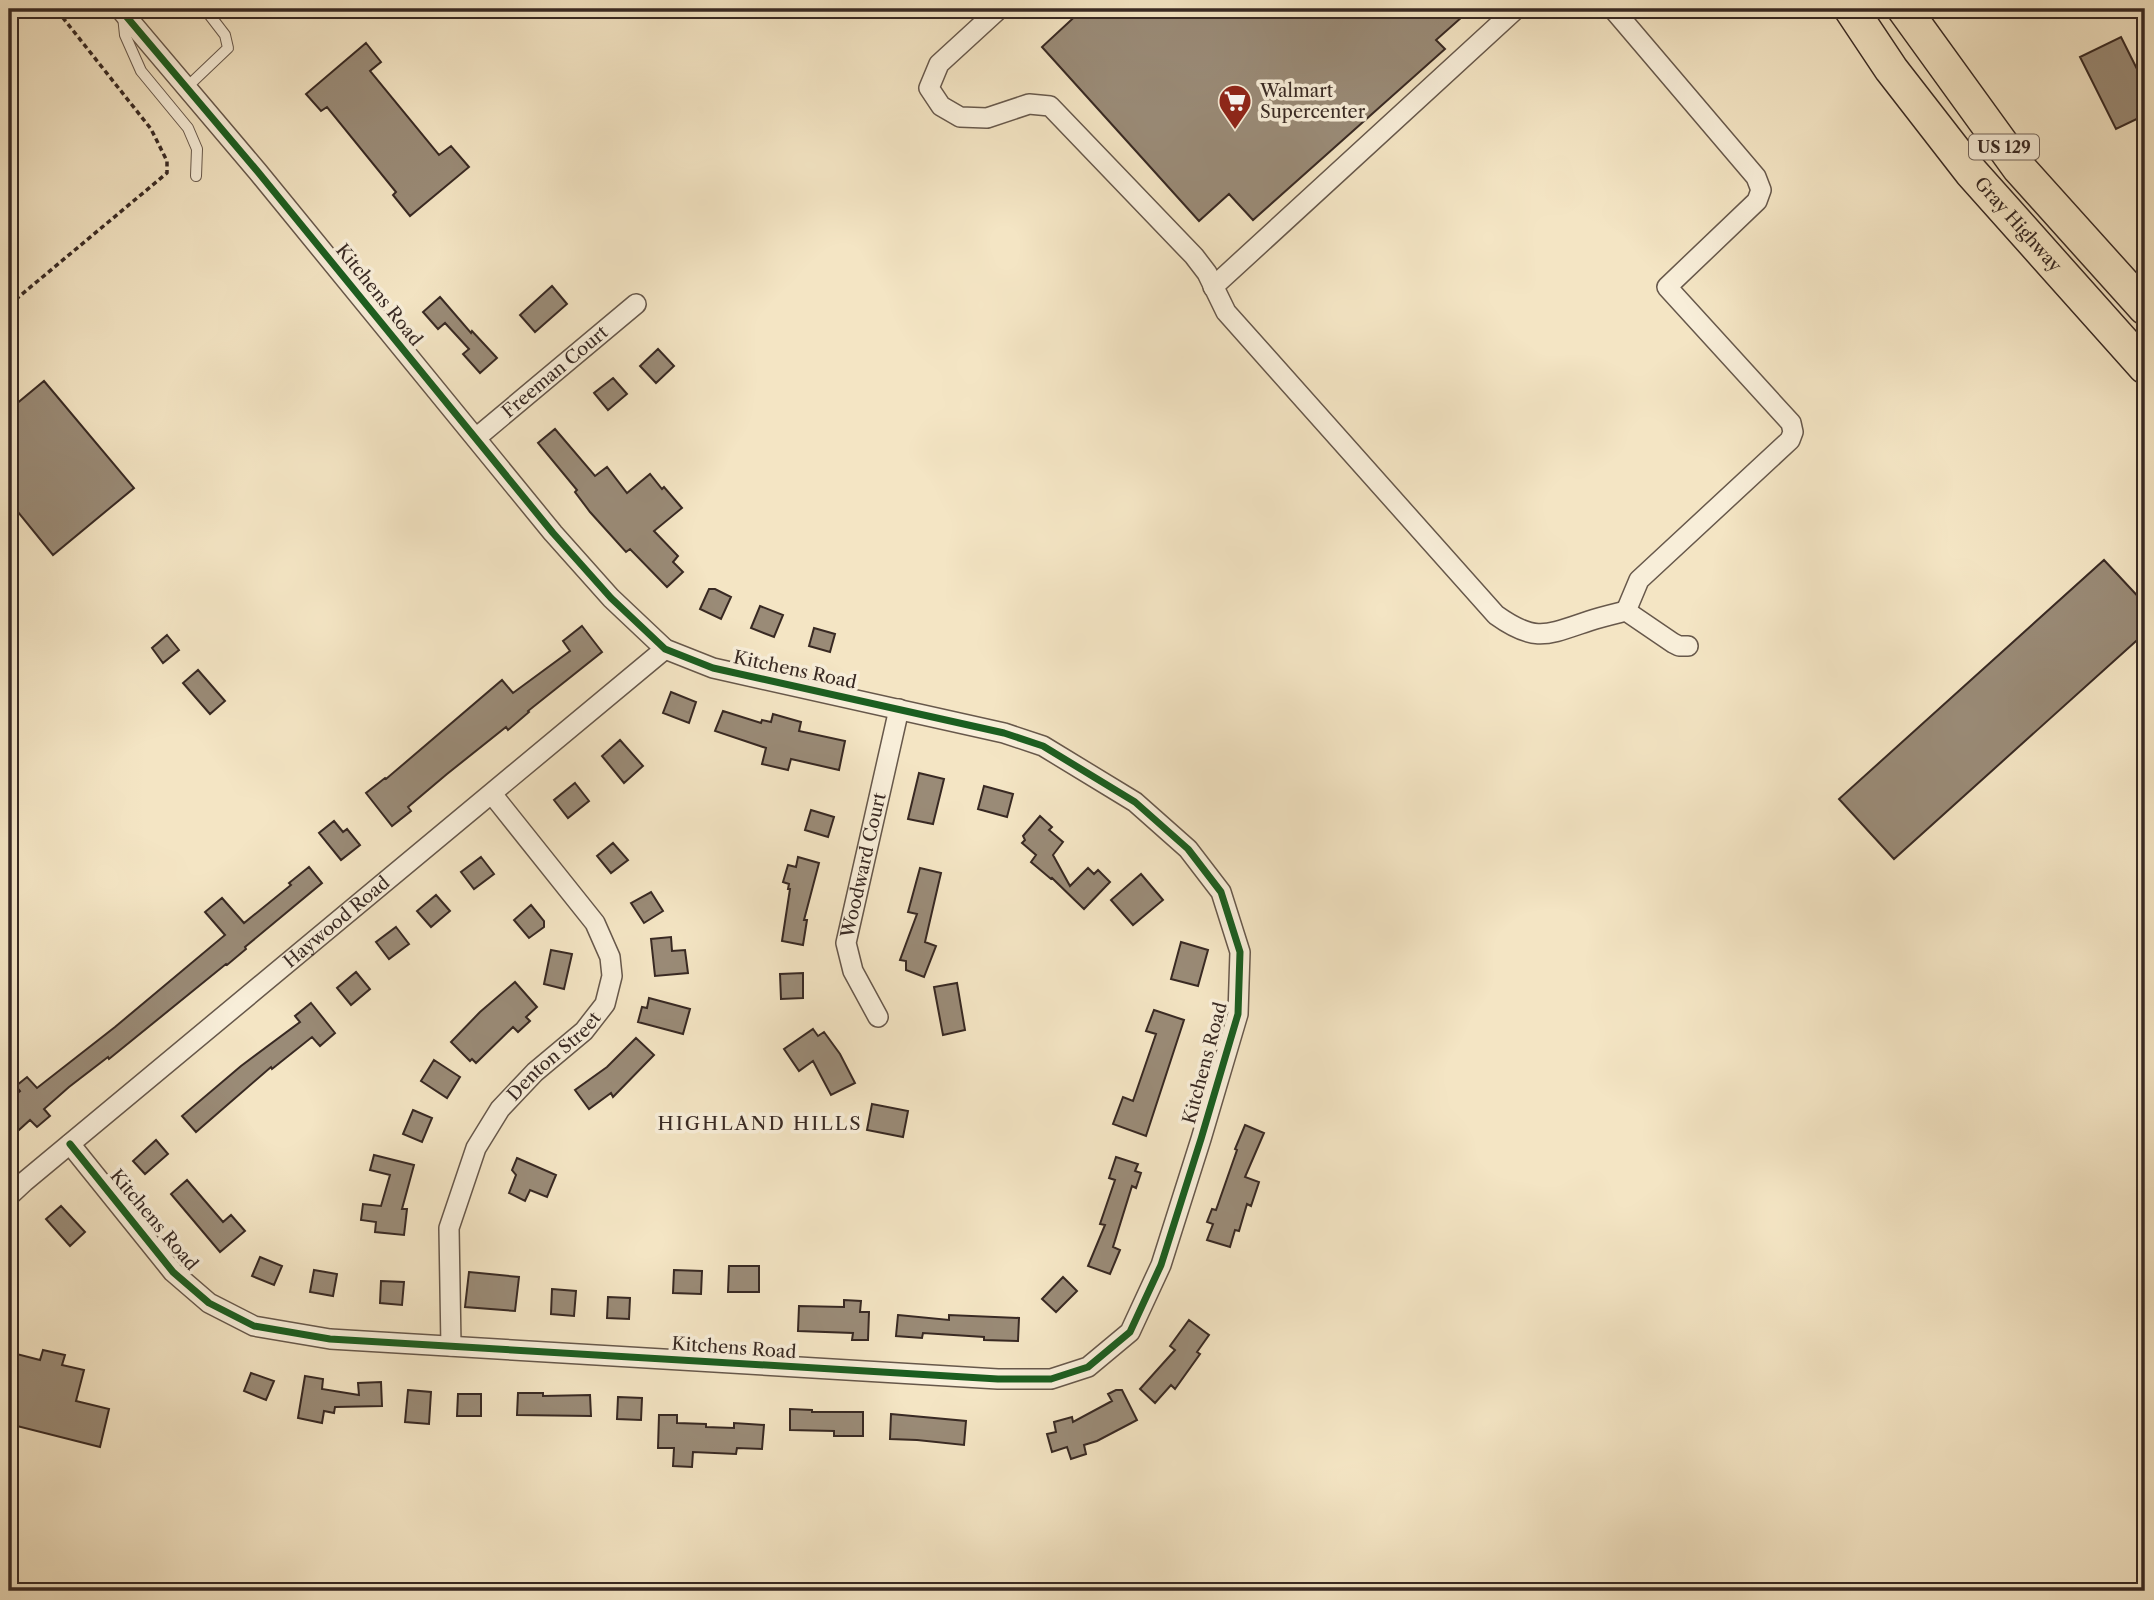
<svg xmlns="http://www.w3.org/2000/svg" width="2154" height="1600" viewBox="0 0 2154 1600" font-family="'Libre Caslon Text',serif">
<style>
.building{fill:#9a8b77;stroke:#382923;stroke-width:2}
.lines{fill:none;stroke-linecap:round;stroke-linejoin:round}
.service-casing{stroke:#67584b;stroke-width:12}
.minor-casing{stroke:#67584b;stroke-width:22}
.trunk-casing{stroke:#382923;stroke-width:36}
.path{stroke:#382923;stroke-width:3.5;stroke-dasharray:5 3.5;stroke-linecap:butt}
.service{stroke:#f8eed9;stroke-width:10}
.minor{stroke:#f8eed9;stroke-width:19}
.trunk{stroke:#f4e5c4;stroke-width:33}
.cycleway-casing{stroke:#f8eed9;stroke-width:11}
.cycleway{stroke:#1b5e20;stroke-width:7}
.labels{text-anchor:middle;stroke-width:7;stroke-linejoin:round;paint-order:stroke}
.shield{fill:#f8eed9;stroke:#72645a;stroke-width:2}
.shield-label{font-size:16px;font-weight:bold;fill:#382923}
.poi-label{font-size:18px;fill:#382923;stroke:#f8eed9;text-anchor:start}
.street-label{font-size:18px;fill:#382923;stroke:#f8eed9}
.neighbourhood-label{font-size:19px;letter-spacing:2px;fill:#382923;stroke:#f8eed9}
</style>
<rect width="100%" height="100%" fill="#f4e5c4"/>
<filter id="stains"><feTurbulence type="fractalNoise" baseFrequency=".00286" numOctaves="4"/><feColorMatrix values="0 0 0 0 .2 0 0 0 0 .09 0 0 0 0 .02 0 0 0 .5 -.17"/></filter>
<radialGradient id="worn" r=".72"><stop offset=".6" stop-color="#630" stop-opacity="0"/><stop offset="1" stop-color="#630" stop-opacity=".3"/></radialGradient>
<path class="building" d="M 1083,9 L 1471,9 L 1436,40 L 1445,49 L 1253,220 L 1229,194 L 1199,221 L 1042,47 Z
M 2121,37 L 2145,85 L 2145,115 L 2116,129 L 2080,57 Z
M 366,43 L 381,62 L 370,71 L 439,155 L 451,146 L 469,167 L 410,216 L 393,195 L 396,192 L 327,107 L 321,111 L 306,94 Z
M 552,286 L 567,304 L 535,332 L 520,315 Z
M 440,297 L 471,333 L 472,331 L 497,358 L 480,373 L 463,354 L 469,349 L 445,323 L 438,329 L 423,312 Z
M 658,349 L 674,366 L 656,383 L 640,366 Z
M 613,378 L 627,394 L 608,410 L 594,393 Z
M 44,381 L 134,488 L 53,555 L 9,501 L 9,410 Z
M 555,429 L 595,476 L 607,467 L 627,493 L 650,474 L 662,489 L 664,487 L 682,508 L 654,531 L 678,556 L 673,562 L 683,572 L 667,587 L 630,549 L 626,552 L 590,512 L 575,492 L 577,490 L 538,443 Z
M 2104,560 L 2145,604 L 2145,633 L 1894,859 L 1839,799 Z
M 709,589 L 715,589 L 731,597 L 721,619 L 700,609 Z
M 760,606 L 783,615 L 774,637 L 751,628 Z
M 582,626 L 602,652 L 528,711 L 529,712 L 508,730 L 506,727 L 447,774 L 408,807 L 411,811 L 392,826 L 366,793 L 385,778 L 386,779 L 502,680 L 513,693 L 570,651 L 563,641 Z
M 814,628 L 835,634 L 830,652 L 809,646 Z
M 167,635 L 179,650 L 163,663 L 152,648 Z
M 198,670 L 225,701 L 210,714 L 183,683 Z
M 671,692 L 696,702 L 689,723 L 663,713 Z
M 723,711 L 761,723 L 762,720 L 771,722 L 773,714 L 801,722 L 799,731 L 845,741 L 839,770 L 791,759 L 788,770 L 762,764 L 766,748 L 715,731 Z
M 620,740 L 643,766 L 624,783 L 602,756 Z
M 919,773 L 944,779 L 933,824 L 908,819 Z
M 575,783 L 589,801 L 568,818 L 554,800 Z
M 984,786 L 1013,794 L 1007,817 L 978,809 Z
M 811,810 L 834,817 L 828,837 L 805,830 Z
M 1040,816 L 1052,827 L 1049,830 L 1063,842 L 1053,855 L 1070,886 L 1088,868 L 1094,874 L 1098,870 L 1110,882 L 1084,909 L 1052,878 L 1051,879 L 1031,862 L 1036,855 L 1022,843 L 1025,840 L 1023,836 Z
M 334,821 L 343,832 L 347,829 L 360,845 L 341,860 L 319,833 Z
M 613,843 L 628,860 L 611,873 L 597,856 Z
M 481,857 L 494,874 L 474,889 L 461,872 Z
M 798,857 L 819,863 L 804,920 L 807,920 L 803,945 L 782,941 L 790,889 L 788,889 L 789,884 L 783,882 L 788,865 L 796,867 Z
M 309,867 L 322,883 L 245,947 L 246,949 L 227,965 L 226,964 L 109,1059 L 108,1057 L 69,1087 L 44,1109 L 50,1116 L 37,1127 L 30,1120 L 9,1139 L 9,1100 L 20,1091 L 16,1086 L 27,1077 L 37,1088 L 115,1027 L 225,935 L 205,912 L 222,898 L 244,923 L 291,885 L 289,883 Z
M 920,868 L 941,873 L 925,942 L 936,946 L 924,977 L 906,970 L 906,961 L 900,960 L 917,914 L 908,912 Z
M 1141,874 L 1163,900 L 1133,925 L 1111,900 Z
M 651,892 L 663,911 L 644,923 L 631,903 Z
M 436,895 L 450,911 L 431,927 L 417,911 Z
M 531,905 L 544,921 L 544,927 L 529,938 L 514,920 Z
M 396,927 L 409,944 L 389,959 L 376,942 Z
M 671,937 L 672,951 L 685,950 L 688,973 L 655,976 L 651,939 Z
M 1181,942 L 1208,950 L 1198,986 L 1171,979 Z
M 551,950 L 572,954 L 564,989 L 544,984 Z
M 356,972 L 370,989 L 351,1005 L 337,988 Z
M 803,973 L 803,998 L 781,999 L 780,974 Z
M 515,982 L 537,1007 L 526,1017 L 530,1021 L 518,1032 L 513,1027 L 476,1063 L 472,1059 L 470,1061 L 451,1042 L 480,1012 Z
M 957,983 L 965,1030 L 943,1035 L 934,987 Z
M 649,998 L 690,1009 L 683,1034 L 638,1022 L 642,1007 L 647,1008 Z
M 311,1003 L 335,1033 L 320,1046 L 312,1037 L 272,1069 L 271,1067 L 196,1132 L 182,1116 L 241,1066 L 300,1022 L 295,1016 Z
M 1154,1010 L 1184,1020 L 1146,1136 L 1113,1124 L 1123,1097 L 1133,1101 L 1156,1034 L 1146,1031 Z
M 813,1029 L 818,1036 L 824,1032 L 840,1054 L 855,1083 L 831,1095 L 813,1061 L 799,1071 L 784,1049 Z
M 636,1038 L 654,1055 L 613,1097 L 611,1093 L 589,1109 L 575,1090 L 607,1067 Z
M 434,1060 L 460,1077 L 447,1098 L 421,1081 Z
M 872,1104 L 908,1111 L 903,1137 L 867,1130 Z
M 413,1110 L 432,1118 L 422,1142 L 403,1134 Z
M 1245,1125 L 1264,1133 L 1245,1177 L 1259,1182 L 1251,1206 L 1247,1204 L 1239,1231 L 1235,1230 L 1230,1247 L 1207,1240 L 1213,1224 L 1207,1222 L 1212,1209 L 1216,1210 L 1237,1150 L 1235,1149 Z
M 156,1140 L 168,1154 L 145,1174 L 133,1161 Z
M 374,1155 L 414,1165 L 402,1209 L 407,1209 L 404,1235 L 375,1232 L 376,1222 L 361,1220 L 363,1204 L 381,1206 L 390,1175 L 370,1170 Z
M 1116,1157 L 1138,1164 L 1135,1171 L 1141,1173 L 1136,1188 L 1132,1186 L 1113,1247 L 1120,1250 L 1110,1274 L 1088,1266 L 1105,1225 L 1100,1224 L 1115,1180 L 1109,1178 Z
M 517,1158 L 556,1175 L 547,1197 L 530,1190 L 525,1201 L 509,1193 L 516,1175 L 512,1170 Z
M 187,1180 L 223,1222 L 231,1215 L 245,1231 L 220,1252 L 171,1194 Z
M 61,1206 L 85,1232 L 70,1246 L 46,1219 Z
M 260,1257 L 282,1266 L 274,1285 L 252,1276 Z
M 729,1266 L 759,1266 L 759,1292 L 728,1292 Z
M 314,1270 L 337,1274 L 333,1296 L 310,1292 Z
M 674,1270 L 702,1271 L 701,1294 L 673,1293 Z
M 469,1272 L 519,1277 L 515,1311 L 465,1307 Z
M 1063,1277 L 1077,1291 L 1056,1312 L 1042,1299 Z
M 381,1281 L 404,1282 L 402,1305 L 380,1303 Z
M 552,1289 L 576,1291 L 574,1316 L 551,1314 Z
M 608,1297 L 630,1298 L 629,1319 L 607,1318 Z
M 844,1300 L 861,1301 L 860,1312 L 869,1312 L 868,1340 L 852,1340 L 853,1333 L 798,1331 L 799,1306 L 844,1307 Z
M 898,1315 L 949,1320 L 949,1315 L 1019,1318 L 1018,1341 L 984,1340 L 984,1337 L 923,1333 L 922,1338 L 896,1336 Z
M 1189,1320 L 1209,1335 L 1197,1352 L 1200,1354 L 1175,1389 L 1171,1385 L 1155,1403 L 1140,1389 L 1175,1350 L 1170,1346 Z
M 43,1350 L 65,1355 L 62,1365 L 84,1370 L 76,1401 L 109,1409 L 100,1447 L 9,1424 L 9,1352 L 40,1360 Z
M 251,1373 L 274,1381 L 266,1400 L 244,1391 Z
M 305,1376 L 323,1379 L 322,1389 L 359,1395 L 358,1383 L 381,1382 L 382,1406 L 335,1407 L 334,1413 L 324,1411 L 322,1423 L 298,1418 Z
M 408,1390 L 431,1392 L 429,1424 L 405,1422 Z
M 1116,1390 L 1122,1390 L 1137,1420 L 1097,1441 L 1084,1445 L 1086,1454 L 1071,1459 L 1067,1447 L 1052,1452 L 1047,1434 L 1056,1432 L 1054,1422 L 1072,1417 L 1073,1422 L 1112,1401 L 1108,1394 Z
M 518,1393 L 543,1393 L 543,1396 L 590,1395 L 591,1416 L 517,1415 Z
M 458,1394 L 481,1394 L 481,1416 L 457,1416 Z
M 618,1397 L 642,1398 L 641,1420 L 617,1419 Z
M 790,1409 L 812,1410 L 812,1412 L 863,1412 L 863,1436 L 834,1436 L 834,1431 L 790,1430 Z
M 891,1414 L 966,1421 L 964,1445 L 917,1440 L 890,1439 Z
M 659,1415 L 677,1415 L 677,1423 L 706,1424 L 706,1427 L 734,1428 L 734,1423 L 764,1425 L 762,1449 L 737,1448 L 736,1454 L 693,1452 L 692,1467 L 673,1466 L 674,1448 L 658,1448 Z"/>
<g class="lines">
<defs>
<path id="service" d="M 123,16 L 125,35 L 141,71 L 188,128 L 197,149 L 196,176
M 186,88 L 228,48 L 225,35 L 205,9"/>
<g id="minor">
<path d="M 999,9 L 939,64 L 929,88 L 941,106 L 960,117 L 987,118 L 1029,104 L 1050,106 L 1194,256 L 1207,273 L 1226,312 L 1496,615 C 1535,643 1547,635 1589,621 C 1601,617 1614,614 1626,611 L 1673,643 L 1679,646 L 1688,646"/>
<path d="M 1613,9 L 1756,177 L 1761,190 L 1757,201 L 1667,287 L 1791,423 L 1793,432 L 1790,440 L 1639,580 L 1626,611"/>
<path d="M 1213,287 L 1516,9"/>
<path id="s1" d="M 476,438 L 636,304"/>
<path id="s2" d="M 878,1017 L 853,971 L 846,943 L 899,709"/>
<path d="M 70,1144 L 173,1272 L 209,1303 L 254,1326 L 330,1339 L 998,1379 L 1051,1379 L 1088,1367 L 1130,1332 L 1161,1265 L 1201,1139 L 1238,1014 L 1240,952 L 1221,892 L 1188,849 L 1135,802 L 1043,746 L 1004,733 L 713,668 L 665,649 L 611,598 L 553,533 L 258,172 L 120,9"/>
<path id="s3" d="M 9,1196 L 24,1182 L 665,649"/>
<path id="s4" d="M 451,1346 L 449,1228 L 476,1148 L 500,1109 L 535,1072 L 584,1031 L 605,1004 L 612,976 L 610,957 L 595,923 L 492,794"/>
</g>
<g id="trunk">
<path id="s5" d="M 1851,9 L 1891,69 L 1971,172 L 2145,367"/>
<path d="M 1904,9 L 2019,168 L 2145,308"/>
</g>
</defs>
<use href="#service" class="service-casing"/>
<use href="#minor" class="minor-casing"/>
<use href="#trunk" class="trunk-casing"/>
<path class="path" d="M 9,305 L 167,173 L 167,161 L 151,129 L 56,9"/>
<use href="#service" class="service"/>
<use href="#minor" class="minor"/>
<use href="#trunk" class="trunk"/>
<defs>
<path id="cycleway" d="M 70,1144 L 173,1272 L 209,1303 L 254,1326 L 330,1339 L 998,1379 L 1051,1379 L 1088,1367 L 1130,1332 L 1161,1265 L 1201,1139 L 1238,1014 L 1240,952 L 1221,892 L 1188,849 L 1135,802 L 1043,746 L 1004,733 L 713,668 L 665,649 L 611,598 L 553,533 L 258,172 L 120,9"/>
</defs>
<use href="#cycleway" class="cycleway-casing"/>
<use href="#cycleway" class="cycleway"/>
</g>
<defs>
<symbol id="supermarket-pin" viewBox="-11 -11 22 30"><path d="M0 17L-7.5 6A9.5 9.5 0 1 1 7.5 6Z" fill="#8f2418" stroke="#f8eed9"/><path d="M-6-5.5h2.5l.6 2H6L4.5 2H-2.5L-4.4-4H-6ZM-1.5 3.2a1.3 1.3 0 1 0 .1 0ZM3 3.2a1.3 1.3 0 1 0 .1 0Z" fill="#fff"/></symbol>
</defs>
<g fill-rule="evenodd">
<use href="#supermarket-pin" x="1216" y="82" width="38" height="52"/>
</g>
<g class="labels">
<rect class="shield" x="1969" y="134.5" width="70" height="25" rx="5"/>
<g class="shield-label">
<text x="2004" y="153">US 129</text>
</g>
<g class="poi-label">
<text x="1260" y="97">Walmart<tspan x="1260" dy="21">Supercenter</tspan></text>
</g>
<g class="street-label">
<text dy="6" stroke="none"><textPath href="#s5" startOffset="273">Gray Highway</textPath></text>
<text transform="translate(379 295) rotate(51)" y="6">Kitchens Road</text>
<text dy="6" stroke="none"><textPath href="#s1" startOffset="103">Freeman Court</textPath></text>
<text transform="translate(795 670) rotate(12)" y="6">Kitchens Road</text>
<text dy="6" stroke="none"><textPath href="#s2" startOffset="161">Woodward Court</textPath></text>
<text dy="6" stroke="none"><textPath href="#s3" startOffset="427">Haywood Road</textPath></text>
<text dy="6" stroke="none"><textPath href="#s4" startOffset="324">Denton Street</textPath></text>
<text transform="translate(1205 1063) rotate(-75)" y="6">Kitchens Road</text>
<text transform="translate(154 1220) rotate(50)" y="6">Kitchens Road</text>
<text transform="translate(734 1348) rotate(4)" y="6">Kitchens Road</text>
</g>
<g class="neighbourhood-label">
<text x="760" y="1130">HIGHLAND HILLS</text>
</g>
</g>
<rect width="2154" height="1600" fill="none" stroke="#f4e5c4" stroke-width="35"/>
<rect x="10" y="10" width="2133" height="1579" fill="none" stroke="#382923" stroke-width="3.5"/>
<rect x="18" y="18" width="2119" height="1565" fill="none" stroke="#382923" stroke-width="2"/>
<rect width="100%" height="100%" filter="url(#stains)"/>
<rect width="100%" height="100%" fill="url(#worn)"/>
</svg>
